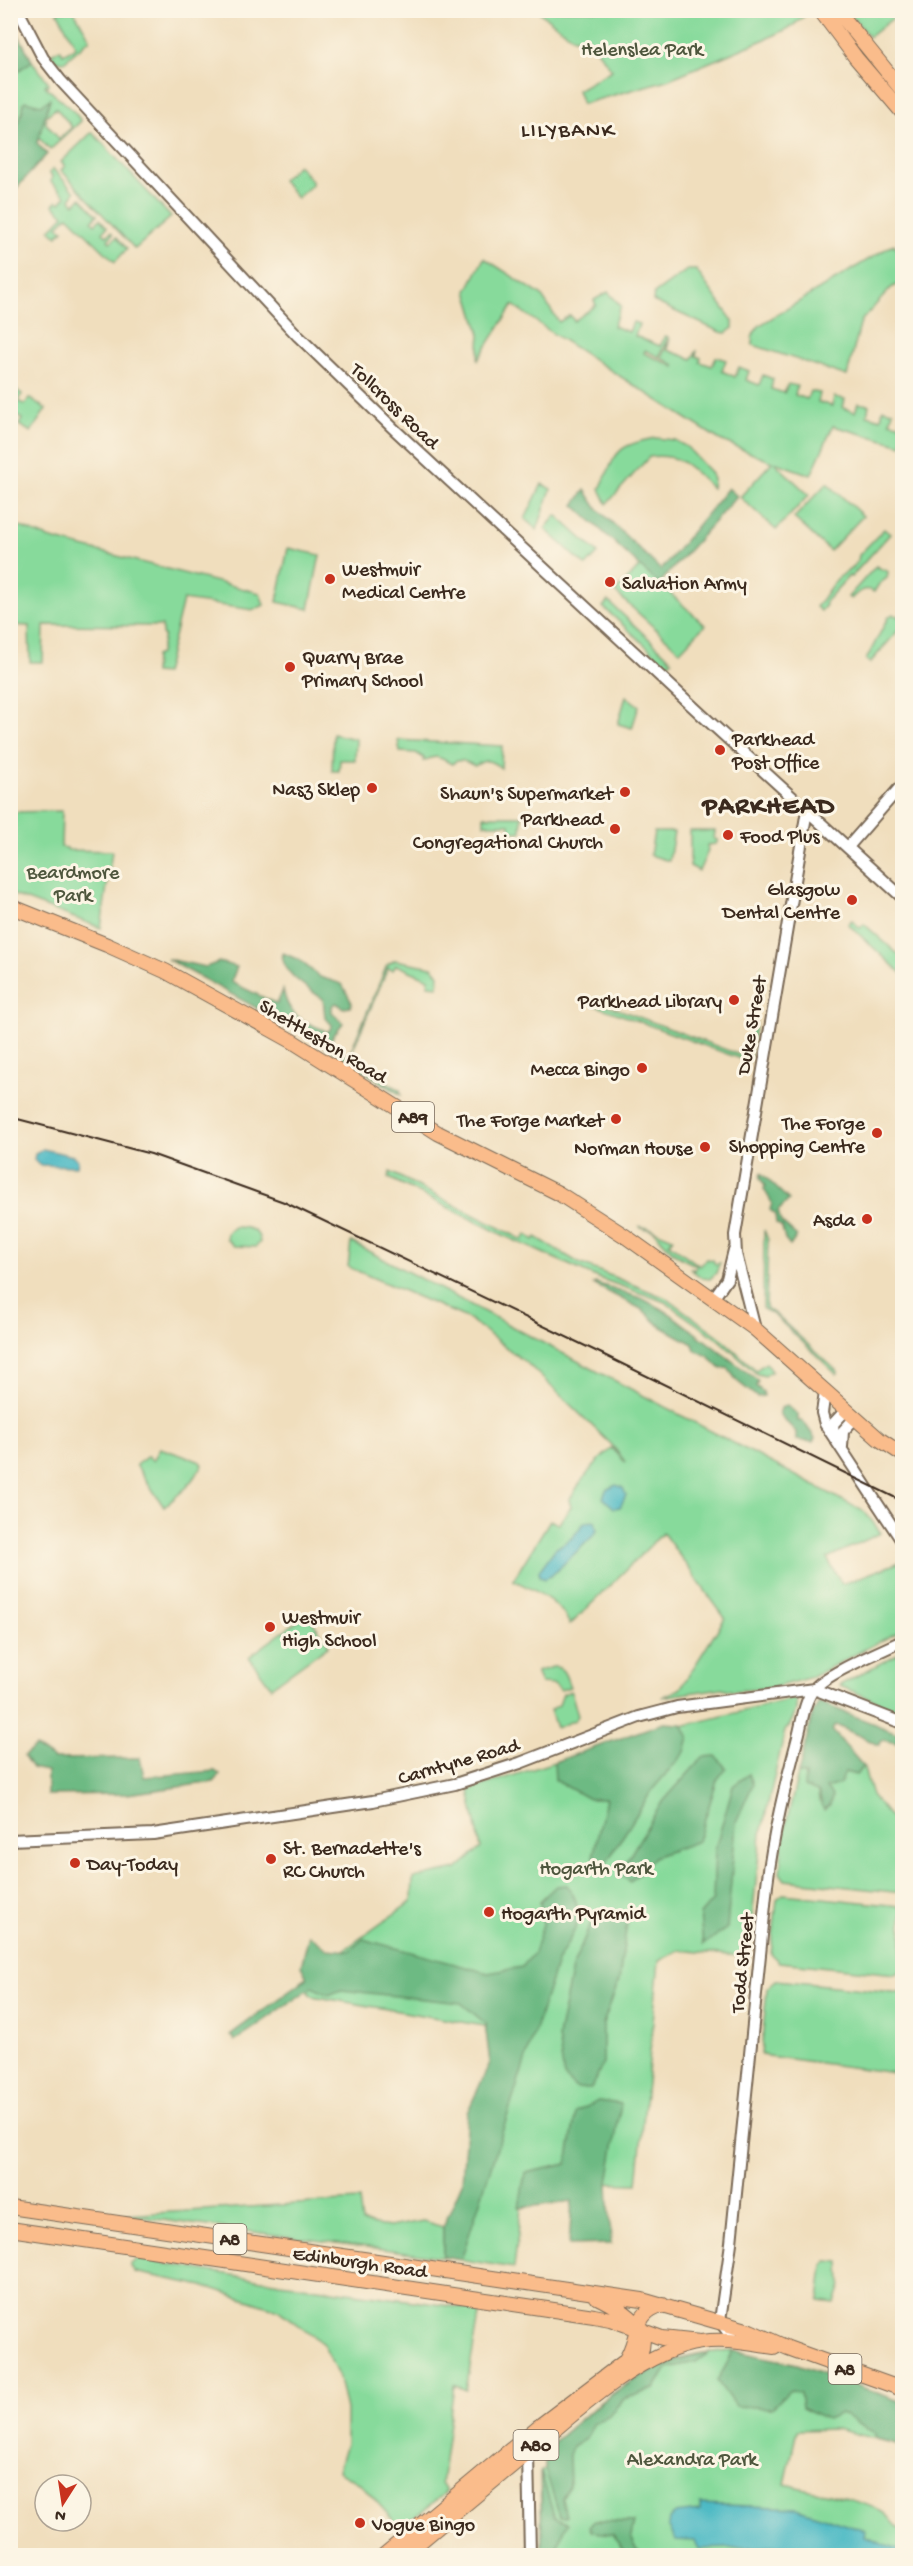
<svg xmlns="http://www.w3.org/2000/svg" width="913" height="2566" viewBox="0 0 913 2566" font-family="'Gochi Hand',sans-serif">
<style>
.green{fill:#87da9b;stroke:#61825c;stroke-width:1.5;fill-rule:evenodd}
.forest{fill:#6dba83;stroke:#547250;stroke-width:1.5}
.water{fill:#4bb9c4;stroke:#437271;stroke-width:1.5}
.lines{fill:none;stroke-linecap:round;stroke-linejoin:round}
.tertiary-casing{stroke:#7a6956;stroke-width:14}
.primary-casing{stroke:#7a6956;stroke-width:16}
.tertiary{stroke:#fff;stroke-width:10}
.primary{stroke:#fabc8b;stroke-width:14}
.rail{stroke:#3b2a1e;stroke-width:2}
.poi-dot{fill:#c8321e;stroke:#fcf5e5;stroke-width:2}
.labels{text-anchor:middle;stroke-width:6;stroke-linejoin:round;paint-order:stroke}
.shield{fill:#fcf5e5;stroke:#75675a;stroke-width:1.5}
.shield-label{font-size:18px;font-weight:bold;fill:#3b2a1e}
.park-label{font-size:20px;fill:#4e563d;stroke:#fcf5e5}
.street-label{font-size:20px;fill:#3b2a1e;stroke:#fcf5e5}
.poi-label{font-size:20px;fill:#3b2a1e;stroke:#fcf5e5;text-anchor:start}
.quarter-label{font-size:22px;letter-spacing:1.5px;fill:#3b2a1e;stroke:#fcf5e5}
.district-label{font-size:26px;font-weight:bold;letter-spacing:1.5px;fill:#3b2a1e;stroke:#fcf5e5}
</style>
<rect width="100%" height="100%" fill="#fcf5e5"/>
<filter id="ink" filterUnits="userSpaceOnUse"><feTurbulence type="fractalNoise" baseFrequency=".0167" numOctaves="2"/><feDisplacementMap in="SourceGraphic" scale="12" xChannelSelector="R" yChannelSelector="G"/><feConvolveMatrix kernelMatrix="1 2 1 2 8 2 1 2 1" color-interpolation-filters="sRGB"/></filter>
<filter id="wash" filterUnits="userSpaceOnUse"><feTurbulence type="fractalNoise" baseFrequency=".008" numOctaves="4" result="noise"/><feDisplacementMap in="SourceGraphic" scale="24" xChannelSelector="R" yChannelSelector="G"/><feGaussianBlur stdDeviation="1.35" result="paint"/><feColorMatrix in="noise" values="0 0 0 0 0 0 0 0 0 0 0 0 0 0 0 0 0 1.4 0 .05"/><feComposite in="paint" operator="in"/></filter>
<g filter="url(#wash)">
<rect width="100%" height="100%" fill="#f0debd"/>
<path class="green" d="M 542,10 L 808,10 L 809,12 L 791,27 L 775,35 L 667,80 L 582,104 L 577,90 L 612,70 L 587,37 L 574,38 L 540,13 Z
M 57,11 L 74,11 L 90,39 L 64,62 L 56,61 L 51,54 L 60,49 L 63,54 L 76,47 Z
M 848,11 L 902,11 L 869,37 Z
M 10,20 L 32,61 L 49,83 L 48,86 L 46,84 L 45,86 C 57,98 72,106 81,121 L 50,150 L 38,137 L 37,144 L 47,154 L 11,194 ZM 56,108 L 72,127 L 59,139 L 45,122 L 47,120 L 45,117 Z
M 92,132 L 171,217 L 135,249 L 61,170 L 65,166 L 61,162 Z
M 298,165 L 312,181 L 312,185 L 297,198 L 282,180 Z
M 53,169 L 75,192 L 70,199 L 75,204 L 81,198 L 97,215 L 92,221 L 95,224 L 100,219 L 107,227 L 103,232 L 107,236 L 111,232 L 113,234 L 108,240 L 110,242 L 117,237 L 127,249 L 115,262 L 68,216 L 58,226 L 63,230 L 57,236 L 50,230 L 64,215 L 53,205 L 57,201 L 60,203 L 66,196 L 51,182 L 52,176 L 49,173 Z
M 894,244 L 902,258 L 902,282 L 891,288 L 861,321 L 847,376 L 753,345 C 750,337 755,331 760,325 Z
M 484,258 L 541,295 L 559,322 L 570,315 L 574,321 L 596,305 L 594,300 L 608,292 L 621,306 L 613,326 L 629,332 L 633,322 L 639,324 L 635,336 L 660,346 L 665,336 L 668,337 L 659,357 L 645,350 L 644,353 L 675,367 L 675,365 L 661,358 L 670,338 L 667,350 L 692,359 L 697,350 L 696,356 L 701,358 L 700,362 L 712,366 L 716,357 L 726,360 L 722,371 L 735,377 L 739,367 L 749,371 L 746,380 L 759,385 L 763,375 L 773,379 L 771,389 L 784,393 L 788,384 L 797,386 L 795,395 L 807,399 L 810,391 L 820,393 L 818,402 L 832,406 L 834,397 L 845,399 L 843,408 L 855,412 L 858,403 L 869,405 L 867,415 L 881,419 L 883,409 L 893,411 L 890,422 L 902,425 L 902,445 L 833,426 L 811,475 L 774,462 L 809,495 L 776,530 L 740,497 L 772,462 L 720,440 L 555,335 L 513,305 L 478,360 L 480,334 L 467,291 Z
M 687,270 L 696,270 L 733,321 L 733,328 L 726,333 L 720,332 L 653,301 L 654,294 Z
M 15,389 L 22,394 L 18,401 L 25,405 L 29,398 L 46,409 L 31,432 L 19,425 L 22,419 L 11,412 L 11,397 Z
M 655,438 L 674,440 L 687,447 L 710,472 L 713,479 L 712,488 C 690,467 681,453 649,457 L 607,504 L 600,489 C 617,453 613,446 655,438 Z
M 827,483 L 863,516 L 830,551 L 794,518 Z
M 542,484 L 551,489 L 537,530 L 525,519 Z
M 556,515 L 598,553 L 586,566 L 545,529 Z
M 11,523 L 48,538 L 260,593 L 264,605 L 254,610 L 183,600 L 165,674 L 154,673 L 155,656 L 160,654 L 164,635 L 162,634 L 162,626 L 44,625 L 43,662 L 30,662 L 29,626 L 11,625 Z
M 884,529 L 890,534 L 851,577 L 849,576 L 825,602 L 826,605 L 821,611 L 816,607 C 824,598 829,587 837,579 C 845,572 858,567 859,555 Z
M 288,548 L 320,555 L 309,609 L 277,602 Z
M 640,566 L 705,625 L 680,651 L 615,592 Z
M 876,566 L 883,570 L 885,569 L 888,572 L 887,578 L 879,584 L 874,592 C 864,586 858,592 851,599 L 848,597 Z
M 608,601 L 672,660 L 667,665 L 603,607 Z
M 902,613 L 902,626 L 870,663 L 866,660 L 888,618 L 893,614 L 899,617 Z
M 626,696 L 639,706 L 632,728 L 618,724 Z
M 333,734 L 356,739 L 355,760 L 340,760 L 339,771 L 332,771 Z
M 398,740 L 502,746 L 501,768 C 490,760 486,758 475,766 C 466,762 459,757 452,764 C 440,758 437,754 424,761 L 424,758 L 416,753 L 400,752 Z
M 62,811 L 61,847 L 67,848 L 68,850 L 112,851 L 101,928 L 11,894 L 11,812 Z
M 484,816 L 522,816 L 521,832 L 510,832 L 510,824 L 484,824 Z
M 690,831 L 715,831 L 714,839 L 718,840 L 716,844 L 707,845 L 708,851 L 699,871 L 690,866 Z
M 654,832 L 674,832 L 669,861 L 650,855 Z
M 852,920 L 860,928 L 864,924 L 899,955 L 902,953 L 902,974 L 848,924 Z
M 395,960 L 432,967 L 439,974 L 438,986 L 428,985 L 429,979 L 396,965 L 393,970 L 388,968 L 350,1056 L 349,1055 L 387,965 Z
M 595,998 L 599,999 L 599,1002 L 745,1057 L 753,1020 L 756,1022 L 749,1062 L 594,1005 L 592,1001 Z
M 390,1172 L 523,1240 L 526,1234 L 534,1240 L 536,1237 L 579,1263 L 666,1298 L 719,1336 L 756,1370 L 766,1363 L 772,1371 L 765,1376 L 757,1374 L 719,1340 L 665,1302 L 596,1277 L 507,1237 L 389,1178 Z
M 639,1226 L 645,1229 L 646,1227 L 673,1238 L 669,1243 L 700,1266 L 707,1259 L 713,1260 L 715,1264 L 720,1263 L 716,1273 L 710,1279 L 702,1278 L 689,1268 L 695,1270 L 696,1265 C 677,1258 666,1247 654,1231 Z
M 234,1227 C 245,1227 259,1228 260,1242 L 256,1247 L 234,1246 L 226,1239 L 227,1233 Z
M 764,1230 L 768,1240 L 766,1308 L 775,1314 L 838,1372 L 836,1374 L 774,1315 L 763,1309 Z
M 351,1242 L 865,1512 L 881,1533 L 827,1558 L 842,1584 L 900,1562 L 902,1566 L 902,1630 L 812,1677 L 772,1688 L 733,1691 L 722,1688 L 662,1697 L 680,1689 L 725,1618 L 663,1533 L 570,1625 C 560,1601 535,1591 513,1580 L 550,1520 L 558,1524 L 571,1507 L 569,1500 C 581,1480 594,1463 612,1448 L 626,1463 L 612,1445 L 529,1365 L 469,1319 L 348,1267 Z
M 160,1448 L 201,1462 L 203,1465 L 187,1487 L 164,1507 L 136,1465 L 148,1456 L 153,1461 Z
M 307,1614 L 329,1645 L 271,1687 L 249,1657 Z
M 901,1652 L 902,1712 L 840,1686 L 840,1685 Z
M 553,1667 C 565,1666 566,1678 570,1687 L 561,1690 L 554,1684 L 541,1683 L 536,1672 Z
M 571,1691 L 578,1716 L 575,1720 L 556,1728 L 550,1710 L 559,1705 L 563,1694 Z
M 792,1699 L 796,1700 C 798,1711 792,1723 785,1731 L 761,1834 L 748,1957 L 679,1950 L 659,1961 L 637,2184 L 524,2182 L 514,2268 L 451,2258 L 495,2061 L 484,2026 L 312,1996 L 301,1981 L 412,1901 L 413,1878 L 457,1869 L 481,1848 L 469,1790 L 612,1743 Z
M 863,1766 L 872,1795 L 902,1832 L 902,1893 L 785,1880 L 780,1873 L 783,1836 L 798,1774 L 805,1775 L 818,1792 L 819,1801 L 826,1788 L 845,1772 L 856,1775 Z
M 783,1894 L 900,1906 L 902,1909 L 902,1970 L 896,1974 L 779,1962 L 771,1954 L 777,1899 Z
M 776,1980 L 902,1993 L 902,2074 L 761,2055 L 767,1988 Z
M 359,2200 L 362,2223 L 389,2227 L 423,2221 L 443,2227 L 443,2257 L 125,2215 Z
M 137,2259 L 280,2283 L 480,2310 L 466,2390 L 454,2385 L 441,2483 L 446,2492 L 401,2529 L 361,2484 L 338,2471 L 346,2444 L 346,2410 L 339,2378 L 323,2344 L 278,2310 L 208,2287 L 135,2272 L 130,2265 Z
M 827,2261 L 840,2262 L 841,2285 L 835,2303 L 819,2301 L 823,2266 Z
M 734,2351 L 797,2364 L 902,2402 L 901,2445 L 836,2429 L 797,2430 L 785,2484 C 814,2492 856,2497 882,2512 C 891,2517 892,2526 902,2530 L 902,2555 L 542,2555 L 540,2472 L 545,2469 L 546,2449 C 586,2414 631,2372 683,2357 C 700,2352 717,2352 734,2351 Z"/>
<path class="forest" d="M 11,20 L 32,61 L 12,75 L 10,70 Z
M 50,99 L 37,143 L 47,154 L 11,194 L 11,141 L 23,110 L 23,103 L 25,101 L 41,105 Z
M 728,488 L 737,496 L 659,584 L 574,505 L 585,490 L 597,508 L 661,570 Z
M 283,953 L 299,960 L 320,977 L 342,984 L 352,1003 L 350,1007 L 344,1008 L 336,1003 L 332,1006 L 332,1012 L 343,1023 L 332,1037 L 332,1044 L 344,1054 L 376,1067 L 374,1073 L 386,1078 L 385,1081 L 400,1090 L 401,1095 L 315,1040 L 167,959 L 206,967 L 219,962 L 237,967 L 231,982 L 277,1004 L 283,990 C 290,1020 303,1020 328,1032 L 332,1025 L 325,1017 L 323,999 C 310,990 278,971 283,953 Z
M 761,1173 L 789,1200 L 778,1211 L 781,1222 L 797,1236 L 790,1246 L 785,1240 L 782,1227 L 776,1223 L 775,1214 L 770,1210 L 772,1203 L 764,1189 L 765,1186 L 760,1178 Z
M 596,1283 L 643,1299 L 669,1313 L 756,1379 L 758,1381 L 756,1386 L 763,1392 L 764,1396 L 757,1397 L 737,1381 L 728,1368 L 721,1369 L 708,1356 L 695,1350 L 693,1344 L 660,1326 L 643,1310 L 593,1284 Z
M 787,1405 L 798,1415 L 798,1421 L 803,1421 L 815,1438 L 813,1442 L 796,1440 L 796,1432 L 779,1414 L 781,1408 Z
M 819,1702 L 902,1735 L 902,1744 L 882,1740 L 879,1745 L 836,1725 L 832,1730 L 863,1766 L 856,1775 L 845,1772 L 840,1784 L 826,1788 L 832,1796 L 830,1805 L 824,1810 L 818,1792 L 804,1787 L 805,1775 L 798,1774 L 813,1713 Z
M 663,1723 L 682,1724 L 689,1738 L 685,1752 L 652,1790 L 605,1865 L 593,1857 L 606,1799 L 589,1799 L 555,1780 L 554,1762 Z
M 35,1747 L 54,1759 L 140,1758 L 144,1777 L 215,1771 L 220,1775 L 214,1782 L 127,1794 L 47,1795 L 47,1771 L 32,1768 L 24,1756 Z
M 716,1756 L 726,1768 L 717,1780 L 698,1841 L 654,1857 L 630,1882 L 619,1874 L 660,1805 L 703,1757 Z
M 749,1774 L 753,1784 L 736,1822 L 727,1928 L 703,1945 L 700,1915 L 713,1900 L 715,1849 L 733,1786 Z
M 567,1885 C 590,1916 573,1932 557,1962 L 461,2260 L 443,2257 L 443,2227 L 462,2183 L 467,2113 L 490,2063 L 485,2023 L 461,2003 L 341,1990 L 329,1995 L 312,1987 L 235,2041 L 230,2035 L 307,1978 L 301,1966 L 309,1935 L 327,1949 L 349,1951 L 363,1939 L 488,1973 L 522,1967 L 534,1953 L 543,1924 L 540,1901 L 556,1886 Z
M 614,1910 L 628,1916 L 619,1980 L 603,2024 L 603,2063 L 591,2089 L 576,2088 L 564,2077 L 558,2037 L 572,1968 L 595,1913 Z
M 598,2101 L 621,2104 L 608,2183 L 611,2244 L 569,2245 L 572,2201 L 519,2208 L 525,2173 L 567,2164 L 576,2112 Z
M 734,2351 L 797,2364 L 902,2402 L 901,2445 L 877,2439 L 873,2431 L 840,2413 L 827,2419 L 802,2407 L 800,2393 L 790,2390 L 772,2408 L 735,2406 L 717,2381 Z
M 710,2352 L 696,2362 L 667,2368 L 654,2389 L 624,2399 L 608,2416 L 594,2423 L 585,2439 L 572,2447 L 569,2455 L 570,2486 L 562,2498 L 566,2517 L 560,2517 L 545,2469 L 546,2449 C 595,2405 643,2364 710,2352 Z
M 541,2471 L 554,2516 L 558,2520 L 568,2523 L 555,2548 L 554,2555 L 542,2555 Z
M 595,2521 L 634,2522 L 631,2537 L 640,2555 L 627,2555 L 613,2534 L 592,2532 L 589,2526 Z"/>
<path class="water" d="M 43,1149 L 73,1156 L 78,1160 L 77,1166 L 39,1165 L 34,1160 L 35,1154 Z
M 616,1485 L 623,1488 L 626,1495 L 620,1507 L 614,1508 L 603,1498 L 606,1490 Z
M 595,1521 L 597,1530 L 594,1535 L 551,1576 L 544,1579 L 539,1576 L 539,1571 L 555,1549 L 572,1538 L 585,1522 Z
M 700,2504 L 796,2508 L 865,2531 L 864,2536 C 877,2539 889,2548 902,2549 L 902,2555 L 840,2555 L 837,2549 L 830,2549 L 830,2554 L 790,2546 L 699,2549 L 695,2541 L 676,2540 L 668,2526 L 669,2519 L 674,2514 L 700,2511 Z"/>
</g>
<g filter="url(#ink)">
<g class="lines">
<defs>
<path id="tertiary" d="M 18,10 L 43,58 L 61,81 L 298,336 L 396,431 L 703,716 L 902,897
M 848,847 L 902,785
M 713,1299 L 727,1279 L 734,1250
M 755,1329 L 736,1254 L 735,1235 L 807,810
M 825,1392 L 822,1413 L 825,1424 L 902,1541
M 834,1436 L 833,1424 L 846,1410
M 842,1447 L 843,1431 L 855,1418
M 10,1840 L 153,1834 L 373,1801 L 455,1784 L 520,1763 L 639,1717 L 677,1707 L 814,1689 L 902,1723
M 735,2342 L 720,2321 L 731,2243 L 767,1885 C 773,1834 785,1786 798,1737 C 802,1723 804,1701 814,1689 C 827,1673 882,1651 902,1641
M 526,2450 L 528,2452 L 530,2556"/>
<path id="primary" d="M 820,10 L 856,58 L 902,112
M 837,10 L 902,90
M 10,906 L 107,945 L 165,971 L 292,1041 L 438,1133 L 558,1193 L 625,1236 L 755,1329 L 879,1439 L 902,1454
M 10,2207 L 642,2300 L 750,2331 L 788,2348 L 902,2389
M 10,2229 L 594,2316 L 610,2319 L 662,2338 L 700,2342
M 595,2296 C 628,2312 661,2331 631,2370
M 383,2556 L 538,2427 L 624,2362 C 640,2342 631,2311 663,2305
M 403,2556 C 444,2522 485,2488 526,2454 C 572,2415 641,2350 701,2342 C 725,2338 750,2344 774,2347"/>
</defs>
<use href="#tertiary" class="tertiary-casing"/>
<use href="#primary" class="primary-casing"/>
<use href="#tertiary" class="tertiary"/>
<use href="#primary" class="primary"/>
<path class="rail" d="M 10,1117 L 151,1154 L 284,1202 L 602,1354 L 902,1501"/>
</g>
</g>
<g class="poi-dot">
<circle cx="330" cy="579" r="6"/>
<circle cx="610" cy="582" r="6"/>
<circle cx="290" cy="667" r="6"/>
<circle cx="720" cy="750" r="6"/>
<circle cx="372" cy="788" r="6"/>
<circle cx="625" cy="792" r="6"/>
<circle cx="615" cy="829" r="6"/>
<circle cx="728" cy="835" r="6"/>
<circle cx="852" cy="900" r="6"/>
<circle cx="734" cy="1000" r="6"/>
<circle cx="642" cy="1068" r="6"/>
<circle cx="616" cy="1119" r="6"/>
<circle cx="877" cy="1133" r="6"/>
<circle cx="705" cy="1147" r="6"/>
<circle cx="867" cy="1219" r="6"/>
<circle cx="270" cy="1627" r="6"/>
<circle cx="271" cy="1859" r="6"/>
<circle cx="75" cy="1863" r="6"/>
<circle cx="489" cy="1912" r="6"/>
<circle cx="360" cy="2523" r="6"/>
</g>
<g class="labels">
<g class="shield">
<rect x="392" y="1102" width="42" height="30" rx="4.5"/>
<rect x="213.5" y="2224" width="33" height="30" rx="4.5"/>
<rect x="828.5" y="2354" width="33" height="30" rx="4.5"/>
<rect x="513.5" y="2430" width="45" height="30" rx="4.5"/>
</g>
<g class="shield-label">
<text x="413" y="1123">A89</text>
<text x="230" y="2245">A8</text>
<text x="845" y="2375">A8</text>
<text x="536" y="2451">A80</text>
</g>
<g class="park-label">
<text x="642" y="55">Helenslea Park</text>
<text x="73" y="878">Beardmore<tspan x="73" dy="23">Park</tspan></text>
<text x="596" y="1874">Hogarth Park</text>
<text x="692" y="2465">Alexandra Park</text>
</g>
<g class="street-label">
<text transform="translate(396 405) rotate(44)" y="7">Tollcross Road</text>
<text transform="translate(750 1025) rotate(-80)" y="7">Duke Street</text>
<text transform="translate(324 1040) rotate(31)" y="7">Shettleston Road</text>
<text transform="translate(458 1760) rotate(-16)" y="7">Carntyne Road</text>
<text transform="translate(741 1963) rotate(-84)" y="7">Todd Street</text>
<text transform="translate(360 2261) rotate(8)" y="7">Edinburgh Road</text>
</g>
<g class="poi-label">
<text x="342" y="575">Westmuir<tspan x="342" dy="23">Medical Centre</tspan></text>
<text x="622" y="589">Salvation Army</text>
<text x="302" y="663">Quarry Brae<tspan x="302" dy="23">Primary School</tspan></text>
<text x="732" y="745">Parkhead<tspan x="732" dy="23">Post Office</tspan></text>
<text x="360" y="795" text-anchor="end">Nasz Sklep</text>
<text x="613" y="799" text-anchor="end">Shaun's Supermarket</text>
<text x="603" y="825" text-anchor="end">Parkhead<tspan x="603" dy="23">Congregational Church</tspan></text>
<text x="740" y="842">Food Plus</text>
<text x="840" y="895" text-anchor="end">Glasgow<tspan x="840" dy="23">Dental Centre</tspan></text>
<text x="722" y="1007" text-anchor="end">Parkhead Library</text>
<text x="630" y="1075" text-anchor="end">Mecca Bingo</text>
<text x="604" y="1126" text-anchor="end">The Forge Market</text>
<text x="865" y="1129" text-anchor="end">The Forge<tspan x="865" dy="23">Shopping Centre</tspan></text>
<text x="693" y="1154" text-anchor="end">Norman House</text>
<text x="855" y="1226" text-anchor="end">Asda</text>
<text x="282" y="1623">Westmuir<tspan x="282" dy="23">High School</tspan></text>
<text x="283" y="1854">St. Bernadette's<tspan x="283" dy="23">RC Church</tspan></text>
<text x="87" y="1870">Day-Today</text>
<text x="501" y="1919">Hogarth Pyramid</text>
<text x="372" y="2530">Vogue Bingo</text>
</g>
<g class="quarter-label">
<text x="568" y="136">LILYBANK</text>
</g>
<g class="district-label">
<text x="769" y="813">PARKHEAD</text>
</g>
</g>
<rect width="913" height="2566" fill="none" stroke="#fcf5e5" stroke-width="36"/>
<g transform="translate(63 2503) rotate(192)"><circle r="28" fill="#fcf5e5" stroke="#afa495" stroke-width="1.5"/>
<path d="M0-4.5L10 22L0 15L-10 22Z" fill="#c8321e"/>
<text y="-9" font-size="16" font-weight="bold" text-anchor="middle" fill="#3b2a1e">N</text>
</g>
</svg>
